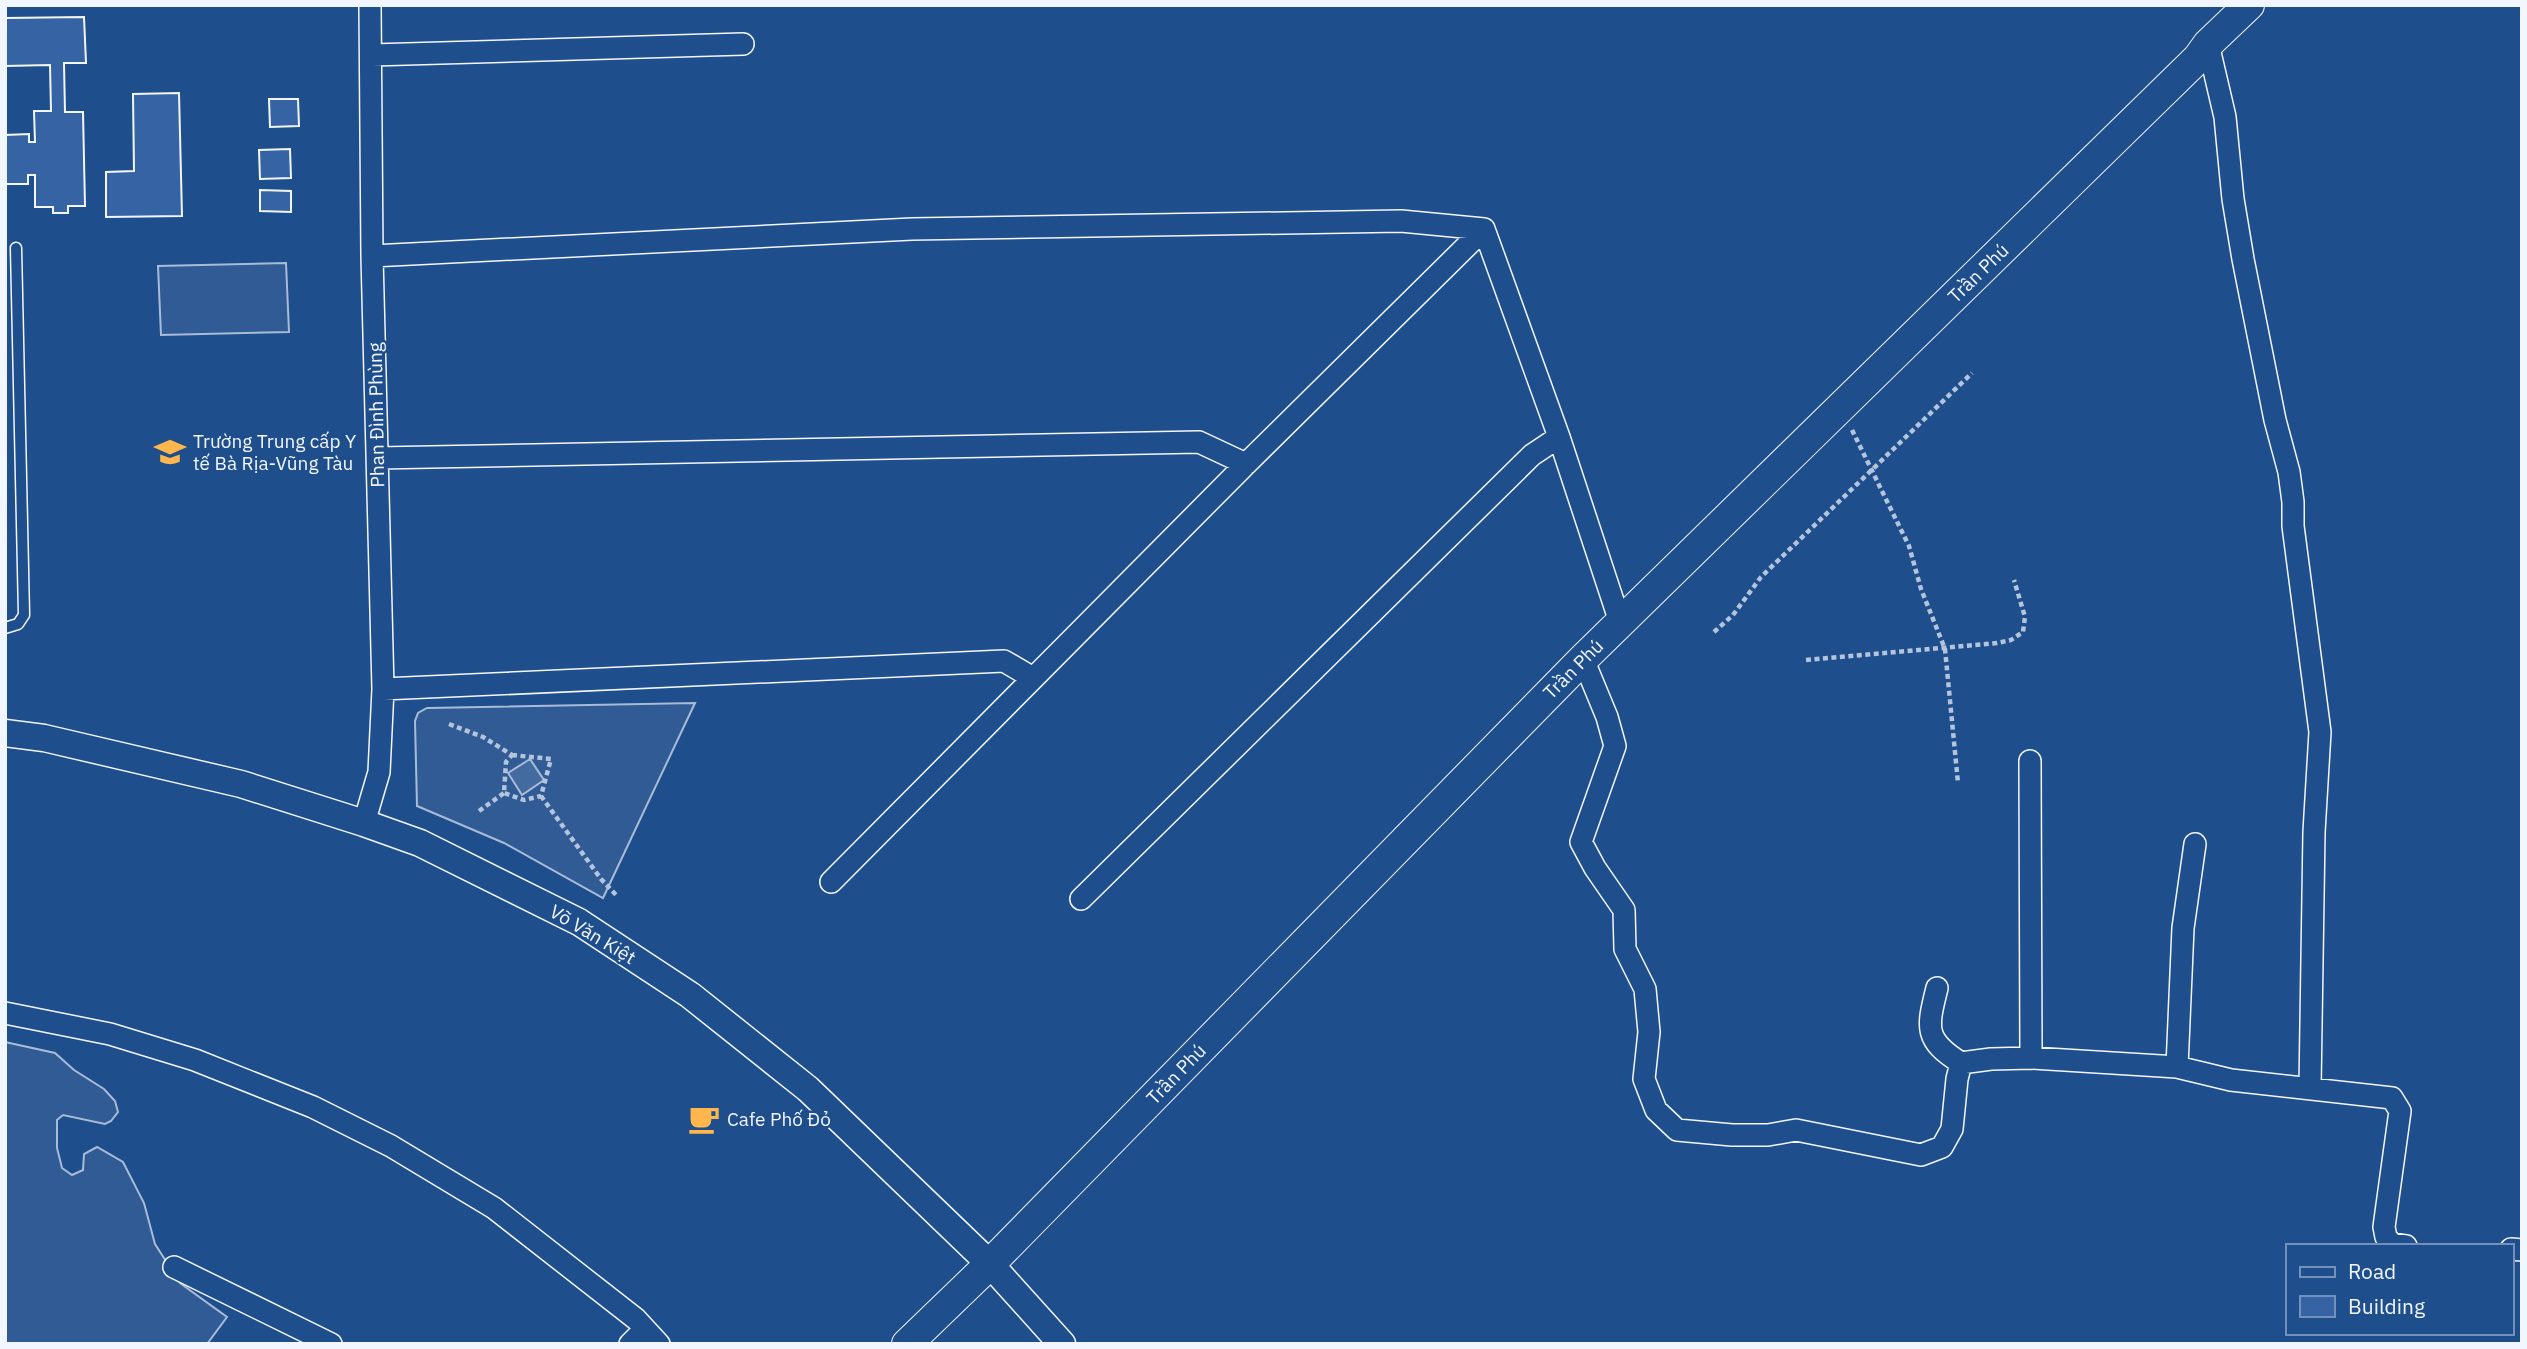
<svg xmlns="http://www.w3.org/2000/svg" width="2527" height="1349" viewBox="0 0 2527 1349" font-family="'IBM Plex Sans',sans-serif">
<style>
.built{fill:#305b95;stroke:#a8bbd7;stroke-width:2}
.water{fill:#446ba0;stroke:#a8bbd7;stroke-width:2}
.building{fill:#3563a3;stroke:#f2f6ff;stroke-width:2}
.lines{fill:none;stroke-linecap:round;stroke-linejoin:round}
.service-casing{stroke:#f2f6ff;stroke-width:13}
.minor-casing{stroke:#f2f6ff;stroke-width:24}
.tertiary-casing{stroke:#f2f6ff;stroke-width:29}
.secondary-casing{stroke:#f2f6ff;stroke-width:32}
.path{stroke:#b3c4dc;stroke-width:4.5;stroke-dasharray:5 3.5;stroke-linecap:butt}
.service{stroke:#1f4e8c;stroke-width:10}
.minor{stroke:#1f4e8c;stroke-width:21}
.tertiary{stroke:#1f4e8c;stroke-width:26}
.secondary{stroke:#1f4e8c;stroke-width:30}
.labels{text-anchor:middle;stroke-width:5;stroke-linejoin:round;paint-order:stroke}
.street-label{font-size:19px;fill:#f2f6ff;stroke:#1f4e8c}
.poi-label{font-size:19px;fill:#f2f6ff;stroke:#1f4e8c;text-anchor:start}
</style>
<rect width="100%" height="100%" fill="#1f4e8c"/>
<path class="built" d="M 286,263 L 289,332 L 161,335 L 158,266 Z
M 695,703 L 603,898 L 504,843 L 417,806 L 415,721 L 418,713 L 427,708 Z
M 5,1042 L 55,1053 L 74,1070 L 104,1089 L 115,1101 L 118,1112 L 111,1121 L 105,1124 L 63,1115 L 57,1120 L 57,1148 L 62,1168 L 72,1175 L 83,1170 L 84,1154 L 97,1147 L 123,1162 L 144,1203 L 155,1244 L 180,1283 L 227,1317 L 207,1344 L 5,1344 Z"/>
<path class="water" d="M 530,759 L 544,780 L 522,795 L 508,773 Z"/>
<path class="building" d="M 84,17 L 86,63 L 64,63 L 65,112 L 83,112 L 85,206 L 68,206 L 68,213 L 53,213 L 53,207 L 35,207 L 35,175 L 28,175 L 28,184 L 5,184 L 5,135 L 29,134 L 29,142 L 35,142 L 34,111 L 51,111 L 50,65 L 5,66 L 5,18 Z
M 179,93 L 182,216 L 106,217 L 106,172 L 134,171 L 133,94 Z
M 269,99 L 298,99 L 299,126 L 270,127 Z
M 290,149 L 291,178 L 260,179 L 259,150 Z
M 260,190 L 291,191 L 291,212 L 260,211 Z"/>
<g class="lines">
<defs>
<path id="service" d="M 5,628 L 18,624 L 24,615 L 16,248"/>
<path id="minor" d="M 2208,44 L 2225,117 L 2233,199 L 2243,259 L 2275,420 L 2289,472 L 2293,502 L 2293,526 L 2320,732 L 2314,832 L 2310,1088
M 372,55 L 743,44
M 1484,229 L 1559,437 L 1620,622
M 372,256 L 912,229 L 1401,221 L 1484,229
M 378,458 L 1199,442 L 1246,464
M 1583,659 L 1607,717 L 1615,746 L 1581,842 L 1595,868 L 1624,910 L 1625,949 L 1645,989 L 1649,1032 L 1644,1079 L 1656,1110 L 1677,1130 L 1732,1135 L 1768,1135 L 1796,1130 L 1921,1155 L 1942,1147 L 1952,1129 L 1957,1079 L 1961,1063
M 383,689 L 1004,661 L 1033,678
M 2030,761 L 2031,1058
M 364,823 L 379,772 L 383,689 L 372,256 L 370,5
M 831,882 L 1246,464 L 1484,229
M 1081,899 L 1532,455 L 1559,437
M 1937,988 C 1927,1028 1924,1040 1961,1063 L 1991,1059 L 2031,1058 L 2177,1067 L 2231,1080 L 2392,1098 L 2400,1111 L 2384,1227 L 2386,1237 L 2392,1244 L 2406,1246
M 5,1013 L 110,1034 L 195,1060 L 313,1107 L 391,1146 L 494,1208 L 636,1319 L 659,1344
M 2177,1067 L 2183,928 L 2195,844
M 2511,1249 L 2522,1250
M 174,1267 L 331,1344
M 630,1344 L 645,1329"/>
<path id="tertiary" d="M 5,733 L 44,738 L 241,784 L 364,823 L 420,843 L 579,922 L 690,995 L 808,1089 L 990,1264 L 1062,1344"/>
<path id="secondary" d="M 907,1344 L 990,1264 L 1583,659 L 2198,58 L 2208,44 L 2249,5"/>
</defs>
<use href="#service" class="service-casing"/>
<use href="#minor" class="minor-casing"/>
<use href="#tertiary" class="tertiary-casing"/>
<use href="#secondary" class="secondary-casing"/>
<path class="path" d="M 1852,430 L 1909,546 L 1921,589 L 1945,649 L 1958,783
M 1714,632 L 1733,615 L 1761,577 L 1972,373
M 1806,660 L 1997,643 L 2011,640 L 2023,632 L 2025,617 L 2014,580
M 449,724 L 483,737 L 512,755
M 512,755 L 551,759 L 541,796 L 524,800 L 504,793 L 506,762 Z
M 541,796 L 601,879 L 617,896
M 479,811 L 504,793"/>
<use href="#service" class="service"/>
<use href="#minor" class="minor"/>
<use href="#tertiary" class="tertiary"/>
<use href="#secondary" class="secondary"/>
</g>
<defs>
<symbol id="university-bare" viewBox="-9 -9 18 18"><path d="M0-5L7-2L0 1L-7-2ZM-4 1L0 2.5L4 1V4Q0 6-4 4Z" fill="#ffb74d" stroke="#1f4e8c" stroke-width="2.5" paint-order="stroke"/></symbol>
<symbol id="cafe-bare" viewBox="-9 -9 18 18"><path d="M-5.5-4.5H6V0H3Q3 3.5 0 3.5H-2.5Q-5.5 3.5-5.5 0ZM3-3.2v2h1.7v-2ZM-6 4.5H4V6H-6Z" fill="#ffb74d" stroke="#1f4e8c" stroke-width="2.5" paint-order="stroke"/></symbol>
</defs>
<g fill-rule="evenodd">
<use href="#university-bare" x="148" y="430" width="44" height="44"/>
<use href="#cafe-bare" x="682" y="1097" width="44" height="44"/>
</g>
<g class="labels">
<g class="street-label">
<text transform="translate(1978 273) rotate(-44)" y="7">Trần Phú</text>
<text transform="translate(376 415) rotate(-91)" y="7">Phan Đình Phùng</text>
<text transform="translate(1573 669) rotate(-45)" y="7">Trần Phú</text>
<text transform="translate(593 934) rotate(31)" y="7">Võ Văn Kiệt</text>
<text transform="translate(1176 1074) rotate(-46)" y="7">Trần Phú</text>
</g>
<g class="poi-label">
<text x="193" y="448">Trường Trung cấp Y<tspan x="193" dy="22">tế Bà Rịa-Vũng Tàu</tspan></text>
<text x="727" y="1126">Cafe Phố Đỏ</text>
</g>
</g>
<rect width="2527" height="1349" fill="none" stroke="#f2f6ff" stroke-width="14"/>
<rect x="2286" y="1244" width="228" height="91" fill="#1f4e8c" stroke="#7391ba" stroke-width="2"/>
<rect x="2300" y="1267" width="35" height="10" fill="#1f4e8c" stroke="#7391ba" stroke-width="2"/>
<text x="2348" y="1279" font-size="21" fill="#f2f6ff">Road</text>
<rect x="2300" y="1296" width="35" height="21" fill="#3563a3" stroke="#7391ba" stroke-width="2"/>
<text x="2348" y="1314" font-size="21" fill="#f2f6ff">Building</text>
</svg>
